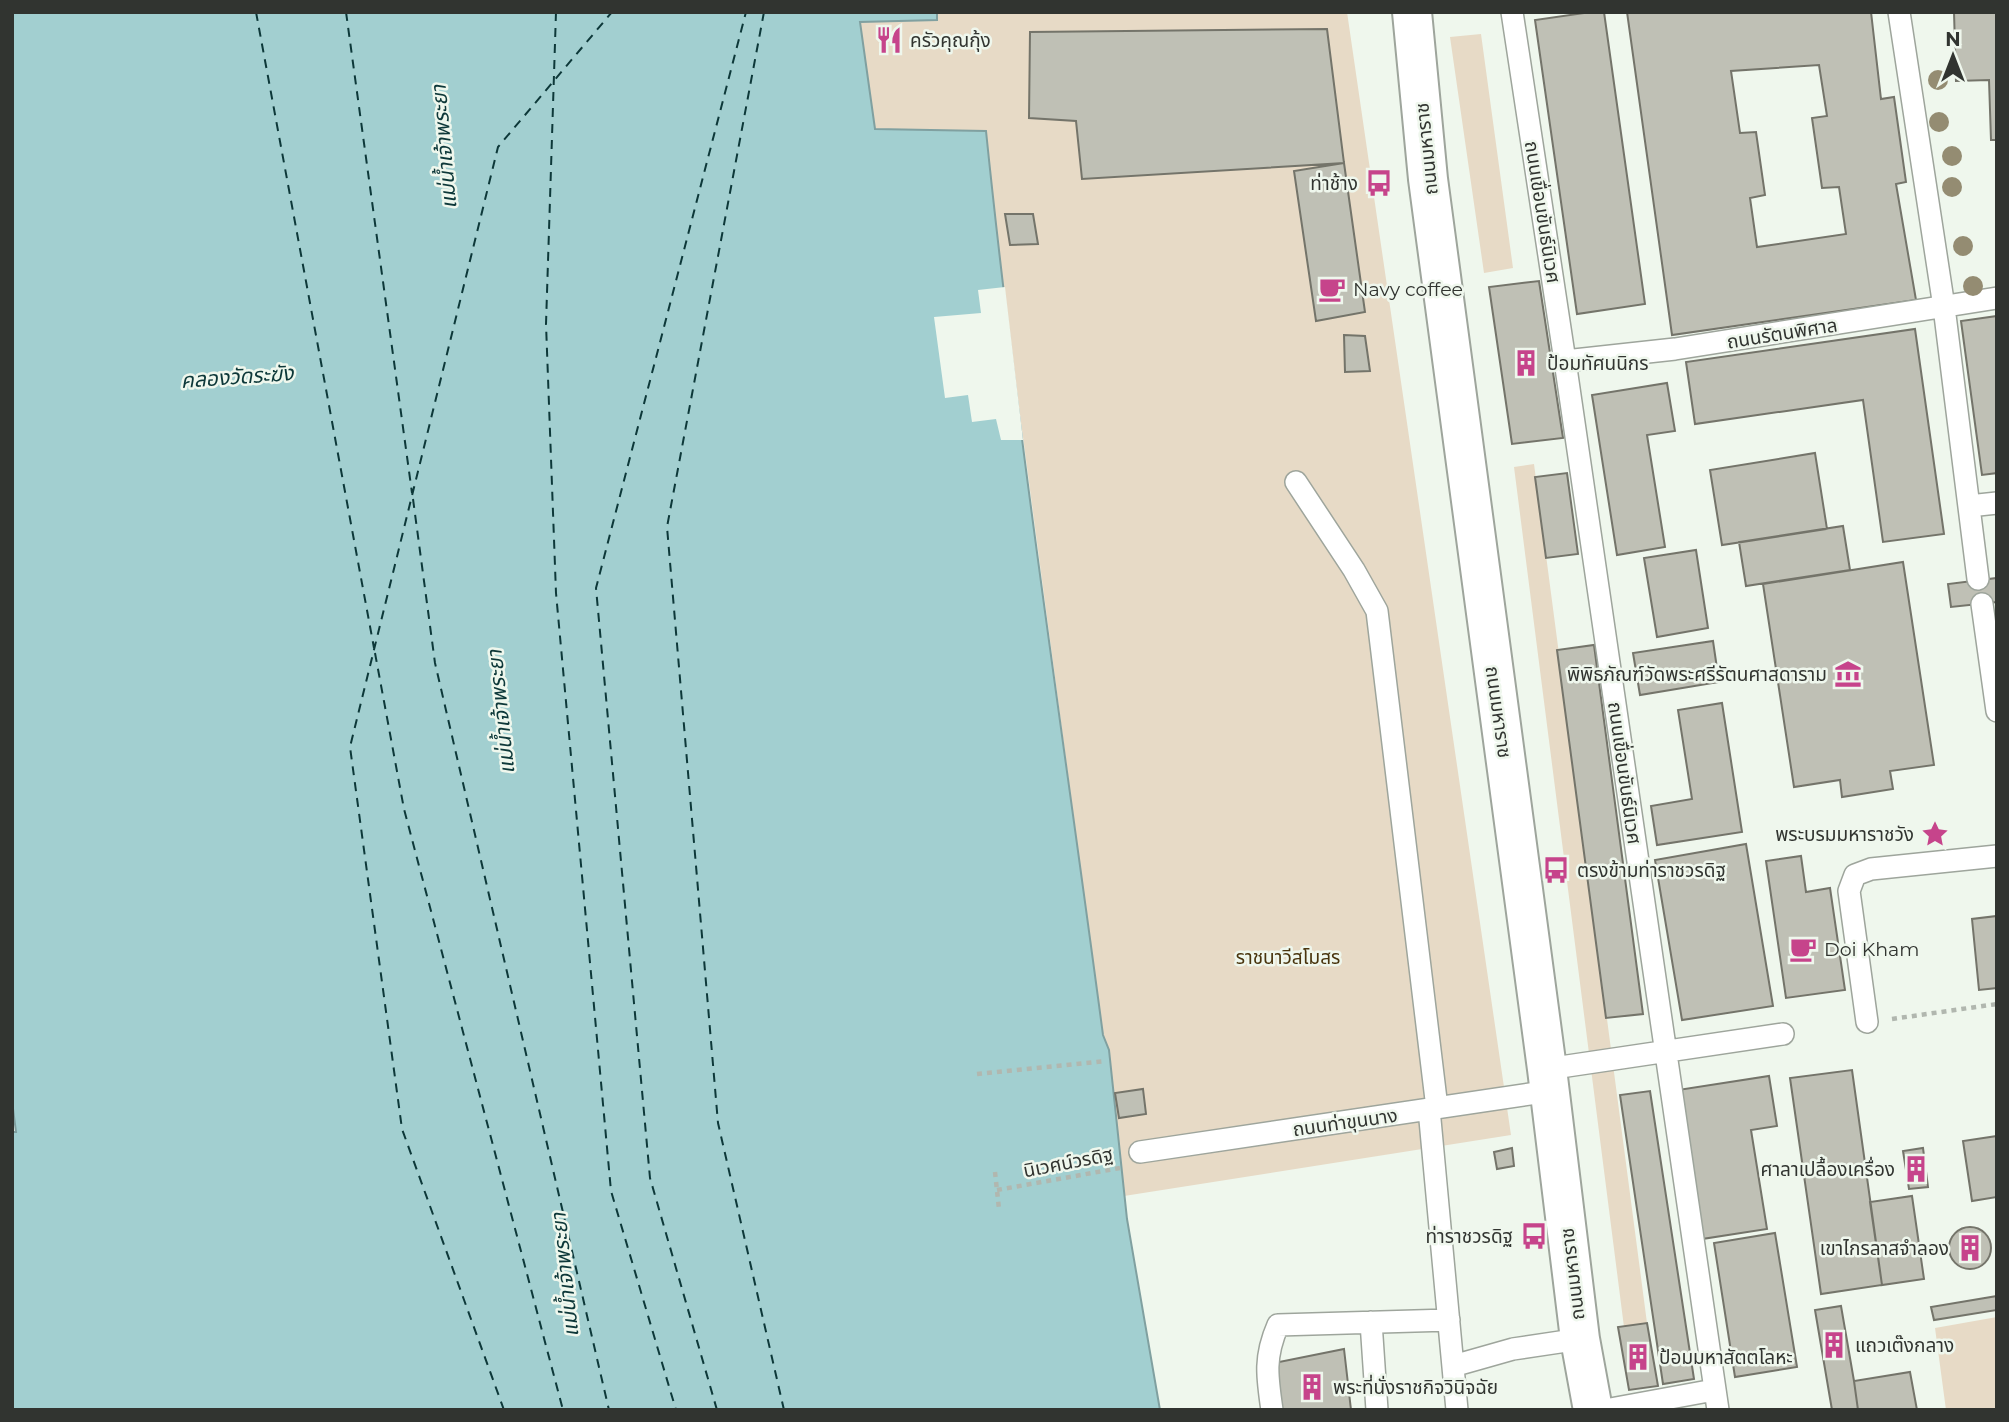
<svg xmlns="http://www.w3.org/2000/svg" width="2009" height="1422" viewBox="0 0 2009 1422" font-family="Montserrat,'Noto Sans Thai',sans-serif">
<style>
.green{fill:#e7dac6}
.water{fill:#a2cfd0;stroke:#80a0a0;stroke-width:2}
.pier{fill:#eff7ed}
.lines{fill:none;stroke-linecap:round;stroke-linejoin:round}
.ferry{stroke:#0d3839;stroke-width:2;stroke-dasharray:9 7;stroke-linecap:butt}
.building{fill:#bfc0b5;stroke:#74746a;stroke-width:2;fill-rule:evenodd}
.service-casing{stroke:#9ea59c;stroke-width:24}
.tertiary-casing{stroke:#9ea59c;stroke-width:42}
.path{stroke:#b1b7af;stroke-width:4.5;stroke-dasharray:5 5;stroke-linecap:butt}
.service{stroke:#fff;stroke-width:21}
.tertiary{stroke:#fff;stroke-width:38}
.tree{fill:#948c72}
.labels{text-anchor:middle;stroke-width:5;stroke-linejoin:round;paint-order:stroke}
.poi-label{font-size:19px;fill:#313430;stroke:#eff7ed;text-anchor:start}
.street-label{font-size:19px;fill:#313430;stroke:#eff7ed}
.park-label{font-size:19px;fill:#49340d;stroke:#eff7ed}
.water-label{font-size:21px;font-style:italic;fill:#0d3839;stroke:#eff7ed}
</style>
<rect width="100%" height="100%" fill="#eff7ed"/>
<path class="green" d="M 937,12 L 1347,12 L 1511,1135 L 1124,1196 L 998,249 L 986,131 L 875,130 L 860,22 L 937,20 Z
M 1481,34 L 1513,268 L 1484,273 L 1450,37 Z
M 1534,464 L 1647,1323 L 1624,1327 L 1514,467 Z
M 1997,1317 L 1997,1410 L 1946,1410 L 1935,1328 Z"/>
<path class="water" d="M 12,12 L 937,12 L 937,20 L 860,22 L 875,129 L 986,131 C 1017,433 1063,734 1103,1035 L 1109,1050 L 1127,1219 L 1160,1410 L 12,1410 L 12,1132 L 16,1132 L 12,1101 Z"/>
<path class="pier" d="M 1005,287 L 1023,440 L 1001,440 L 996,419 L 972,422 L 968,395 L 945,398 L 934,317 L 981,313 L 978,290 Z"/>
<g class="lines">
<path class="ferry" d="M 256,12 L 374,648
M 346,12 L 412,493
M 556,12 L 546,324 L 556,593 L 611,1191 L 676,1410
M 764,12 L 667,527 L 718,1123 L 784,1410
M 413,499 L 435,663 L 609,1410
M 375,653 L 404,809 L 563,1410
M 504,1410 L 402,1129 L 350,747 L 498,147 L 612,12
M 717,1410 L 650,1178 L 596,588 L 746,12"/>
</g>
<path class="building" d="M 1591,12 L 1604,12 L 1645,304 L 1577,314 L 1535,20 Z
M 1627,12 L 1871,12 L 1881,99 L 1894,97 L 1906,182 L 1896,184 L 1916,300 L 1672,335 ZM 1819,65 L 1827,116 L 1812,118 L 1822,188 L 1839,187 L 1846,234 L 1757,247 L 1750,198 L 1765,195 L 1756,132 L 1740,133 L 1731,71 Z
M 1954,12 L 1997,12 L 1997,140 L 1991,140 L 1989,80 L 1956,81 Z
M 1327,29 L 1344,163 L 1082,179 L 1076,121 L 1029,118 L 1030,32 Z
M 1344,163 L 1365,312 L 1316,321 L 1294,171 Z
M 1005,214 L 1033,214 L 1038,244 L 1010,245 Z
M 1539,281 L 1563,438 L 1512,444 L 1489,287 Z
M 1997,316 L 1997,473 L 1982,475 L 1961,321 Z
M 1915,329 L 1944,534 L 1883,542 L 1863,400 L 1695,424 L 1686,362 Z
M 1344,335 L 1365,336 L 1370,371 L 1345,372 Z
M 1667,383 L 1675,431 L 1647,435 L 1665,547 L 1617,555 L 1592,395 Z
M 1815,453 L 1827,529 L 1722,545 L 1710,470 Z
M 1567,473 L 1578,554 L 1546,558 L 1535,477 Z
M 1843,526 L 1850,570 L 1746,586 L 1739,542 Z
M 1696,550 L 1708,628 L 1657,637 L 1644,558 Z
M 1903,562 L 1934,765 L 1890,771 L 1893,789 L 1842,797 L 1840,780 L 1794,787 L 1763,584 Z
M 1997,578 L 1997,602 L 1951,607 L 1948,584 Z
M 1713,641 L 1719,682 L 1640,695 L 1633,653 Z
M 1594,645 L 1643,1014 L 1606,1018 L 1557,650 Z
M 1722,703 L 1742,832 L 1657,845 L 1651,806 L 1692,799 L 1678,710 Z
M 1746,844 L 1773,1006 L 1682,1020 L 1655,860 Z
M 1801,856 L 1806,892 L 1830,888 L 1845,990 L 1786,998 L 1766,861 Z
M 1997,916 L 1997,988 L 1979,990 L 1972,919 Z
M 1852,1070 L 1882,1285 L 1821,1294 L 1790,1078 Z
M 1769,1076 L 1777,1126 L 1751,1130 L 1767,1229 L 1702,1239 L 1678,1090 Z
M 1143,1089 L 1146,1114 L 1119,1118 L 1115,1093 Z
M 1650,1091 L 1694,1379 L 1663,1384 L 1620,1095 Z
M 1997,1136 L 1997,1197 L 1972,1201 L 1963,1141 Z
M 1512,1148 L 1514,1166 L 1497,1169 L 1494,1152 Z
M 1923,1148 L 1928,1187 L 1909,1189 L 1903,1151 Z
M 1912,1196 L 1924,1279 L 1882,1285 L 1870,1202 Z
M1949 1248a21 21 0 1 1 42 0a21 21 0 1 1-42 0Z
M 1775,1233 L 1797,1367 L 1735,1377 L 1714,1243 Z
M 1997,1296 L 1997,1310 L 1934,1320 L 1931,1307 Z
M 1841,1306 L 1854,1381 L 1858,1410 L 1832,1410 L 1815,1310 Z
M 1647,1323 L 1658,1386 L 1629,1390 L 1618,1327 Z
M 1344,1349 L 1351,1410 L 1279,1410 L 1274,1363 Z
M 1910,1372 L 1917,1410 L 1858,1410 L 1854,1381 Z"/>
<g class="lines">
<defs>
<path id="service" d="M 1512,12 L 1565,361 L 1718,1410
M 1899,12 L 1944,307 L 1978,579
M 1565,361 L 1675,349 L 1997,298
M 1296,482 L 1354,570 L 1377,611 L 1437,1108
M 1969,506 L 1997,503
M 1982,604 L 1997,711
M 1867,1022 L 1849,891 L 1855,875 L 1871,869 L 1997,856
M 1547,1069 L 1783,1034
M 1429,1109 L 1457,1410
M 1140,1152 L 1550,1091
M 1371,1322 L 1377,1410
M 1453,1366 L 1513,1349 L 1580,1339
M 1272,1410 C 1267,1376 1264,1357 1278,1325 L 1449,1320
M 1605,1410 L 1714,1390"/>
<path id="tertiary" d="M 1412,12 L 1428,179 L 1547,1069 L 1580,1339 L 1593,1410"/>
</defs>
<use href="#service" class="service-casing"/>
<use href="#tertiary" class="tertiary-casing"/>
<path class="path" d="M 1892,1019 L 1997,1004
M 977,1074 L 1106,1061
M 995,1172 L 999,1209
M 997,1190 L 1120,1168"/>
<use href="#service" class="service"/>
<use href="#tertiary" class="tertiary"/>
</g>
<g class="tree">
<circle cx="1938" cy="80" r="10"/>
<circle cx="1939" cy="122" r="10"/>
<circle cx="1952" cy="156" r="10"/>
<circle cx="1952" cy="187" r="10"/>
<circle cx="1963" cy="246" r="10"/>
<circle cx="1973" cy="286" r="10"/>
</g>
<defs>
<symbol id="restaurant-bare" viewBox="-9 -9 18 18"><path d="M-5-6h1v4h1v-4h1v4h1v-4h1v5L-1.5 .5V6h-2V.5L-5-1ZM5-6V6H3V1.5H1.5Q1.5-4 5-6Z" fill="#c6448b" stroke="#eff7ed" stroke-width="2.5" paint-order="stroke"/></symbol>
<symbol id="bus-bare" viewBox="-9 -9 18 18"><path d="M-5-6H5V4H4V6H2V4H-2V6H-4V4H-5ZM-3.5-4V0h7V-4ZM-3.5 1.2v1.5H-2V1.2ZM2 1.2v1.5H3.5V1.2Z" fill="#c6448b" stroke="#eff7ed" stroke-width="2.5" paint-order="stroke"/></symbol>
<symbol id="cafe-bare" viewBox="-9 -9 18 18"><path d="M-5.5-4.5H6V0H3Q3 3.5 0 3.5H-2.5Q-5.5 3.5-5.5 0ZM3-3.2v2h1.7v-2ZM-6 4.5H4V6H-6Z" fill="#c6448b" stroke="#eff7ed" stroke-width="2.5" paint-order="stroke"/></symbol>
<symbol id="building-bare" viewBox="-9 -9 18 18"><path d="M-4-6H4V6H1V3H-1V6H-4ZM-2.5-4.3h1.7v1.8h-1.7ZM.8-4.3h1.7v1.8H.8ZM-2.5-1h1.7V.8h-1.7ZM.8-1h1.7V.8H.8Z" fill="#c6448b" stroke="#eff7ed" stroke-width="2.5" paint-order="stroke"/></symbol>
<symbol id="museum-bare" viewBox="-9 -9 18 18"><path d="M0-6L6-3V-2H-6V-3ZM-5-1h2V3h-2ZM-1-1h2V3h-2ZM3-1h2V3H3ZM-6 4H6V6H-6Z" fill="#c6448b" stroke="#eff7ed" stroke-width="2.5" paint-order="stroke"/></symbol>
<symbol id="sight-bare" viewBox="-9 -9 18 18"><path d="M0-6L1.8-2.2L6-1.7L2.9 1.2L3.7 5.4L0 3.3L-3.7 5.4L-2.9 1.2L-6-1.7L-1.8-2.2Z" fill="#c6448b" stroke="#eff7ed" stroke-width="2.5" paint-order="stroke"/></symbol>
</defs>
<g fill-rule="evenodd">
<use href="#restaurant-bare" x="870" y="21" width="38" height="38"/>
<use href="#bus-bare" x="1360" y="164" width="38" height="38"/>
<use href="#cafe-bare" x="1313" y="270" width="38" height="38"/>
<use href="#building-bare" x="1507" y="344" width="38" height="38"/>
<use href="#museum-bare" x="1829" y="655" width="38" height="38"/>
<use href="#sight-bare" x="1916" y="815" width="38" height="38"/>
<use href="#bus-bare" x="1537" y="851" width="38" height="38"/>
<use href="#cafe-bare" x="1784" y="930" width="38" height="38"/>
<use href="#building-bare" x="1897" y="1150" width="38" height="38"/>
<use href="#bus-bare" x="1515" y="1217" width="38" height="38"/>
<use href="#building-bare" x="1951" y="1229" width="38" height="38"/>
<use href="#building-bare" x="1815" y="1326" width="38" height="38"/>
<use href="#building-bare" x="1619" y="1338" width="38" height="38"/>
<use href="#building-bare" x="1293" y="1368" width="38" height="38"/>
</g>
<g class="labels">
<g class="poi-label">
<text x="910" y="47">ครัวคุณกุ้ง</text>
<text x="1358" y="190" text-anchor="end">ท่าช้าง</text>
<text x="1353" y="296">Navy coffee</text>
<text x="1547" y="370">ป้อมทัศนนิกร</text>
<text x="1827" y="681" text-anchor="end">พิพิธภัณฑ์วัดพระศรีรัตนศาสดาราม</text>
<text x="1914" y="841" text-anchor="end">พระบรมมหาราชวัง</text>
<text x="1577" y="877">ตรงข้ามท่าราชวรดิฐ</text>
<text x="1824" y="956">Doi Kham</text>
<text x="1895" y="1176" text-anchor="end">ศาลาเปลื้องเครื่อง</text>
<text x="1513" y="1243" text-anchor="end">ท่าราชวรดิฐ</text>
<text x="1949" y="1255" text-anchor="end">เขาไกรลาสจำลอง</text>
<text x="1855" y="1352">แถวเต๊งกลาง</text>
<text x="1659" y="1364">ป้อมมหาสัตตโลหะ</text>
<text x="1333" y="1394">พระที่นั่งราชกิจวินิจฉัย</text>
</g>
<g class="street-label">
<text transform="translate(1426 149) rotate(-96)" y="7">ถนนมหาราช</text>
<text transform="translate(1543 212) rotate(81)" y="7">ถนนเขื่อนขันธ์นิเวศ</text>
<text transform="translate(1782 333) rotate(-9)" y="7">ถนนรัตนพิศาล</text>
<text transform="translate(1499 712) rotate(82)" y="7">ถนนมหาราช</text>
<text transform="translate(1625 773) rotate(82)" y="7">ถนนเขื่อนขันธ์นิเวศ</text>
<text transform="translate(1345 1122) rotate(-8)" y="7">ถนนท่าขุนนาง</text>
<text transform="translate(1068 1162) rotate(-11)" y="7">นิเวศน์วรดิฐ</text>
<text transform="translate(1572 1274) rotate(-97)" y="7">ถนนมหาราช</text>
</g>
<g class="park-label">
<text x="1288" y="964">ราชนาวีสโมสร</text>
</g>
<g class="water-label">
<text transform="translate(444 147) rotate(-95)" y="7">แม่น้ำเจ้าพระยา</text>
<text transform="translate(237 377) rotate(-4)" y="7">คลองวัดระฆัง</text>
<text transform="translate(501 712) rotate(-96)" y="7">แม่น้ำเจ้าพระยา</text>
<text transform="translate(565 1275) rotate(-96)" y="7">แม่น้ำเจ้าพระยา</text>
</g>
</g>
<rect width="2009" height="1422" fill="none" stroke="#313430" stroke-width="28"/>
<g transform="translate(1953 56)" stroke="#eff7ed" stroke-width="5" paint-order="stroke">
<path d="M0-5L12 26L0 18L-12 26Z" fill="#313430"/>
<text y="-10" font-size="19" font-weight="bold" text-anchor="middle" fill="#313430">N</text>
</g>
</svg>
